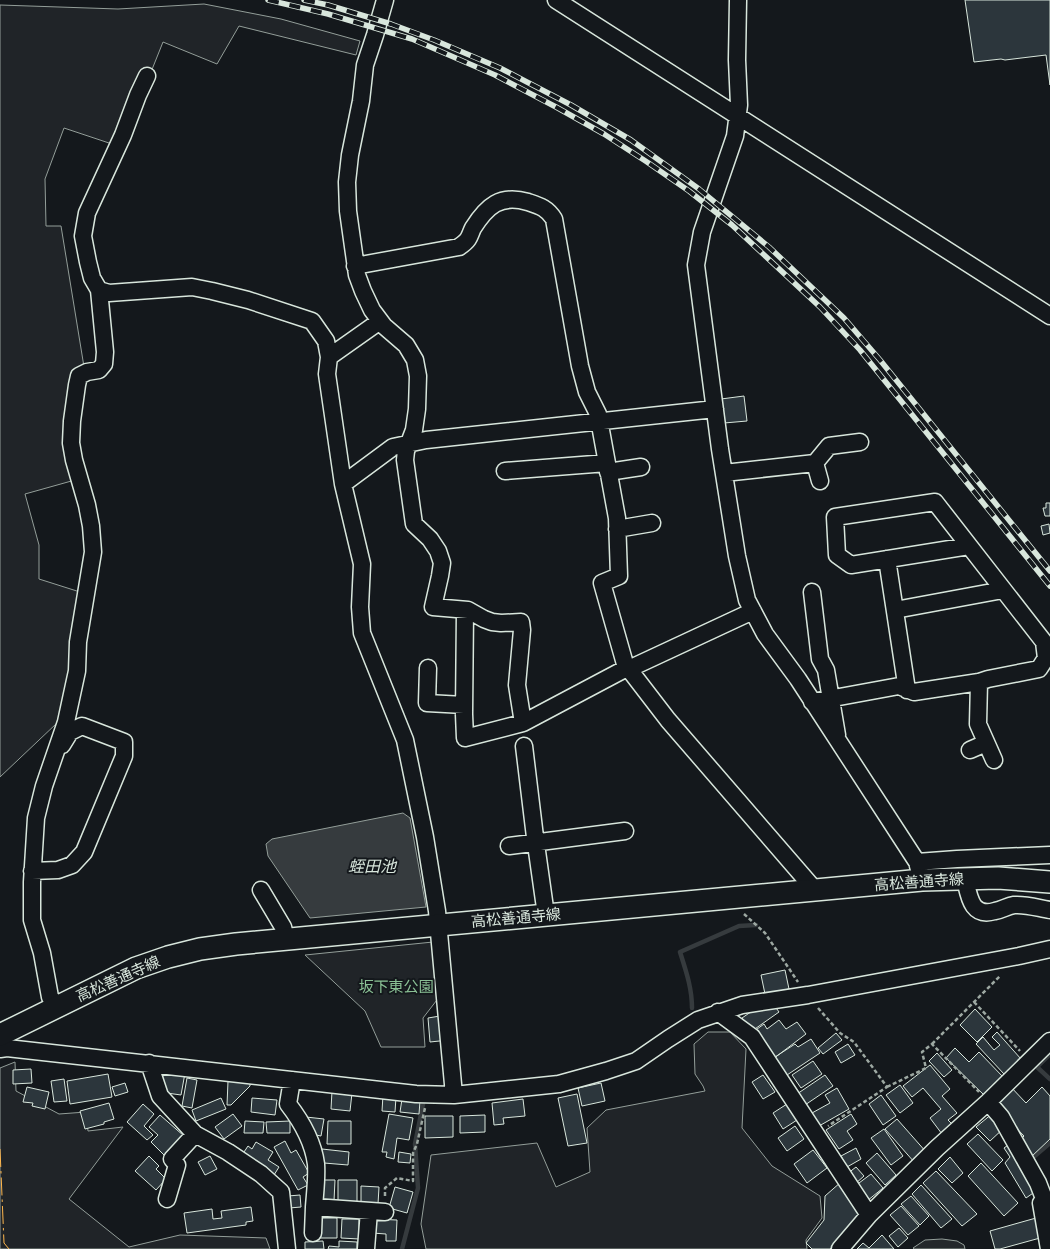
<svg xmlns="http://www.w3.org/2000/svg" width="1050" height="1249" viewBox="0 0 1050 1249" font-family="Karla,'Noto Sans JP',sans-serif">
<style>
.green{fill:#202428;stroke:#939e99}
.parking{fill:#24282b;stroke:#939e99}
.water{fill:#363b3e;stroke:#939e99}
.lines{fill:none;stroke-linecap:round;stroke-linejoin:round}
.stream{stroke:#363b3e;stroke-width:4.5}
.building{fill:#2c363c;stroke:#d8e6dc}
.minor-casing{stroke:#d8e6dc;stroke-width:19}
.major-casing{stroke:#d8e6dc;stroke-width:24}
.path{stroke:#9da8a2;stroke-width:2.5;stroke-dasharray:4 2.5;stroke-linecap:butt}
.minor{stroke:#14181c;stroke-width:16}
.major{stroke:#14181c;stroke-width:21}
.rail-casing{stroke:#d8e6dc;stroke-width:5.5}
.rail{stroke:#14181c;stroke-width:4;stroke-dasharray:11;stroke-linecap:butt}
.power{stroke:#ffb74d;stroke-width:1;stroke-dasharray:18 4 2.5 4;stroke-linecap:butt}
.labels{text-anchor:middle;stroke-width:4;stroke-linejoin:round;paint-order:stroke}
.street-label{font-size:15px;fill:#d8e6dc;stroke:#14181c}
.park-label{font-size:15px;fill:#8ac095;stroke:#14181c}
.water-label{font-size:16px;font-style:italic;fill:#d8e6dc;stroke:#14181c}
</style>
<rect width="100%" height="100%" fill="#14181c"/>
<path class="green" d="M 204,4 L 281,19 L 360,41 L 356,55 L 239,26 L 217,64 L 163,42 L 121,147 L 64,128 L 45,179 L 46,226 L 61,226 L 85,373 L 78,385 L 75,480 L 25,494 L 39,545 L 39,579 L 80,592 L 68,679 L 57,723 L 0,777 L 0,5 L 118,9 Z
M 433,942 L 440,996 L 423,1018 L 425,1047 L 381,1047 L 365,1011 L 305,955 Z
M 708,1032 L 730,1032 L 746,1049 L 742,1128 L 772,1166 L 820,1196 L 822,1218 L 806,1240 L 807,1249 L 426,1249 L 421,1224 L 431,1155 L 537,1143 L 556,1187 L 590,1172 L 587,1128 L 606,1110 L 705,1091 L 703,1086 L 695,1074 L 694,1044 Z
M 15,1062 L 16,1091 L 59,1114 L 86,1112 L 88,1131 L 123,1127 L 69,1199 L 129,1247 L 180,1235 L 266,1238 L 270,1249 L 0,1249 L 0,1068 Z"/>
<path class="parking" d="M 942,1239 L 957,1241 L 964,1245 L 965,1249 L 914,1249 L 913,1248 L 925,1240 Z"/>
<path class="water" d="M 403,813 L 410,818 L 426,907 L 310,918 L 268,856 L 266,844 L 272,839 Z"/>
<g class="lines">
<path class="stream" d="M 692,1008 C 692,988 686,971 680,952 L 739,926 L 756,925
M 1050,1054 L 1037,1067 L 1050,1079
M 1030,1160 L 1050,1143
M 402,1249 L 418,1188 L 415,1144 L 424,1099"/>
</g>
<path class="building" d="M 965,0 L 1050,0 L 1050,85 L 1046,55 L 1005,60 L 1001,59 L 974,62 Z
M 744,396 L 747,421 L 724,423 L 721,399 Z
M 1046,503 L 1050,503 L 1050,516 L 1045,516 L 1043,508 L 1046,508 Z
M 1049,524 L 1050,533 L 1043,535 L 1041,526 Z
M 785,970 L 789,989 L 765,994 L 761,975 Z
M 774,1005 L 779,1012 L 752,1031 L 742,1018 L 758,1007 Z
M 975,1009 L 992,1027 L 977,1042 L 960,1025 Z
M 446,1015 L 449,1040 L 430,1042 L 428,1018 Z
M 779,1020 L 786,1029 L 797,1022 L 806,1034 L 773,1059 L 753,1032 L 764,1024 L 767,1029 Z
M 997,1032 L 1021,1059 L 1004,1074 L 976,1044 L 983,1037 L 994,1050 L 1000,1045 L 992,1037 Z
M 836,1033 L 842,1040 L 823,1054 L 818,1048 Z
M 811,1039 L 820,1053 L 784,1077 L 772,1059 L 795,1044 L 798,1047 Z
M 848,1044 L 855,1055 L 841,1063 L 835,1052 Z
M 955,1048 L 969,1062 L 979,1052 L 1004,1078 L 985,1096 L 946,1058 Z
M 937,1053 L 952,1070 L 944,1077 L 929,1061 Z
M 813,1061 L 822,1074 L 801,1088 L 792,1075 Z
M 930,1065 L 950,1089 L 942,1096 L 957,1113 L 948,1120 L 953,1125 L 942,1134 L 930,1118 L 941,1109 L 923,1088 L 912,1097 L 903,1086 Z
M 31,1069 L 32,1083 L 13,1084 L 13,1070 Z
M 164,1069 L 185,1073 L 181,1095 L 160,1092 Z
M 108,1074 L 112,1097 L 70,1104 L 67,1081 Z
M 763,1075 L 775,1092 L 763,1099 L 752,1082 Z
M 825,1075 L 833,1086 L 805,1105 L 797,1094 Z
M 187,1078 L 197,1080 L 192,1108 L 182,1106 Z
M 64,1079 L 67,1101 L 54,1102 L 51,1081 Z
M 228,1081 L 250,1082 L 250,1086 L 231,1105 L 227,1105 Z
M 125,1083 L 128,1092 L 115,1096 L 112,1087 Z
M 601,1083 L 605,1101 L 582,1106 L 578,1088 Z
M 900,1085 L 913,1103 L 900,1113 L 886,1095 Z
M 1009,1085 L 1026,1103 L 1042,1087 L 1050,1096 L 1050,1139 L 1031,1157 L 1017,1143 L 1024,1136 L 991,1102 Z
M 27,1087 L 49,1092 L 45,1109 L 32,1106 L 33,1103 L 23,1102 Z
M 837,1088 L 849,1109 L 819,1126 L 812,1113 L 830,1103 L 825,1095 Z
M 332,1091 L 352,1093 L 350,1111 L 331,1109 Z
M 577,1094 L 587,1143 L 568,1146 L 558,1098 Z
M 383,1095 L 396,1097 L 395,1112 L 382,1111 Z
M 881,1095 L 896,1116 L 883,1125 L 869,1104 Z
M 221,1098 L 226,1109 L 196,1121 L 192,1110 Z
M 252,1098 L 277,1100 L 275,1115 L 251,1112 Z
M 402,1099 L 420,1101 L 419,1114 L 400,1112 Z
M 523,1099 L 525,1116 L 503,1118 L 504,1124 L 494,1125 L 492,1103 Z
M 109,1103 L 114,1119 L 104,1122 L 104,1124 L 85,1129 L 80,1111 Z
M 143,1104 L 154,1114 L 144,1126 L 153,1135 L 147,1140 L 127,1122 Z
M 787,1104 L 797,1120 L 783,1129 L 773,1113 Z
M 993,1113 L 1004,1128 L 990,1141 L 976,1127 Z
M 233,1114 L 242,1126 L 224,1139 L 215,1127 Z
M 389,1114 L 413,1118 L 409,1140 L 397,1138 L 394,1159 L 386,1157 L 387,1152 L 382,1152 Z
M 851,1114 L 857,1124 L 847,1131 L 853,1140 L 839,1149 L 826,1130 Z
M 160,1115 L 184,1136 L 165,1156 L 151,1142 L 158,1135 L 149,1127 Z
M 485,1115 L 485,1132 L 460,1133 L 460,1116 Z
M 425,1116 L 453,1116 L 453,1137 L 425,1138 Z
M 306,1117 L 324,1119 L 321,1136 L 316,1135 Z
M 897,1119 L 927,1153 L 915,1163 L 885,1129 Z
M 245,1121 L 264,1122 L 263,1133 L 244,1133 Z
M 290,1121 L 290,1133 L 267,1133 L 266,1122 Z
M 328,1121 L 351,1121 L 351,1144 L 327,1144 Z
M 795,1126 L 804,1139 L 787,1151 L 778,1138 Z
M 884,1129 L 903,1156 L 891,1165 L 871,1138 Z
M 978,1134 L 1003,1160 L 992,1171 L 967,1144 Z
M 285,1141 L 291,1153 L 296,1150 L 309,1173 L 303,1177 L 308,1185 L 298,1190 L 274,1147 Z
M 256,1142 L 273,1152 L 268,1160 L 279,1167 L 274,1175 L 242,1155 L 248,1146 L 252,1149 Z
M 1011,1143 L 1039,1189 L 1026,1198 L 1005,1163 L 1010,1157 L 1004,1148 Z
M 856,1148 L 861,1159 L 847,1167 L 841,1156 Z
M 322,1149 L 349,1152 L 348,1165 L 324,1163 L 324,1160 L 321,1160 Z
M 813,1150 L 827,1168 L 807,1183 L 794,1164 Z
M 399,1152 L 411,1154 L 410,1163 L 398,1162 Z
M 877,1153 L 896,1175 L 885,1185 L 866,1163 Z
M 149,1156 L 159,1166 L 156,1169 L 166,1179 L 156,1190 L 135,1171 Z
M 210,1156 L 217,1169 L 205,1175 L 198,1162 Z
M 950,1157 L 963,1173 L 952,1183 L 938,1169 Z
M 981,1163 L 1018,1203 L 1004,1216 L 968,1176 Z
M 856,1167 L 864,1176 L 855,1184 L 847,1174 Z
M 936,1171 L 977,1214 L 962,1226 L 923,1183 Z
M 871,1174 L 883,1188 L 867,1201 L 855,1186 Z
M 320,1180 L 335,1180 L 334,1201 L 319,1201 Z
M 338,1180 L 357,1180 L 357,1204 L 338,1203 Z
M 841,1182 L 862,1215 L 830,1249 L 812,1249 L 806,1243 L 824,1220 L 825,1196 Z
M 921,1185 L 952,1219 L 941,1228 L 912,1194 Z
M 361,1186 L 379,1187 L 378,1204 L 361,1203 Z
M 395,1187 L 413,1192 L 407,1213 L 389,1208 Z
M 300,1195 L 301,1207 L 289,1208 L 288,1196 Z
M 911,1196 L 929,1216 L 920,1225 L 901,1204 Z
M 901,1206 L 919,1226 L 908,1235 L 890,1215 Z
M 251,1207 L 253,1221 L 246,1222 L 246,1225 L 187,1233 L 184,1213 L 212,1209 L 213,1219 L 222,1218 L 221,1211 Z
M 319,1218 L 337,1218 L 337,1238 L 319,1238 Z
M 1036,1218 L 1040,1238 L 1000,1249 L 995,1249 L 990,1231 Z
M 342,1219 L 359,1219 L 359,1239 L 341,1238 Z
M 373,1219 L 397,1220 L 396,1241 L 386,1241 L 386,1234 L 372,1233 Z
M 899,1228 L 908,1238 L 898,1247 L 889,1236 Z
M 882,1235 L 894,1249 L 857,1249 L 863,1243 L 869,1248 Z
M 323,1241 L 324,1249 L 305,1249 L 305,1242 Z
M 339,1241 L 357,1242 L 357,1249 L 328,1249 L 329,1246 L 339,1247 Z"/>
<g class="lines">
<defs>
<path id="minor" d="M 385,0 L 375,35 L 365,65 L 361,101 L 350,155 L 347,182 L 348,211 L 357,275 L 363,291 L 372,310 L 384,326 L 406,345 L 415,360 L 418,376 L 417,409 L 414,430 L 406,451 L 405,460 L 414,524 L 430,539 L 438,551 L 442,563 L 440,576 L 433,607 L 468,610 L 484,619 L 492,622 L 501,623 L 521,622 L 522,630 L 517,685 L 523,723 L 623,670 L 635,666 L 753,611
M 556,0 L 1050,316
M 738,0 L 737,60 L 739,105 L 735,136 L 702,232 L 696,265 L 720,449 L 737,556 L 747,600 L 765,634 L 798,679 L 917,862 L 922,880
M 355,266 L 459,247 C 462,245 466,242 468,239 C 470,236 471,232 473,228 C 487,206 500,194 528,202 C 540,206 547,208 554,219 L 580,366 L 587,392 L 598,414 L 617,518 L 619,576 L 602,583 L 625,664 L 668,720 L 815,890
M 99,290 L 109,293 L 192,287 L 212,291 L 248,300 L 312,321 L 326,341 L 329,357 L 327,374 L 343,484 L 362,564 L 360,607 L 362,633 L 405,740 L 425,837 L 437,911 L 454,1095
M 329,357 L 380,321
M 815,463 L 829,446 L 860,442
M 505,471 L 607,463
M 608,472 L 641,467
M 724,473 L 815,463 L 820,481
M 343,484 L 393,447 L 426,440 L 715,409
M 617,529 L 652,523
M 887,559 L 907,690
M 812,592 L 820,659 L 826,670 L 837,735
M 465,610 L 464,714 L 465,738 L 523,723
M 895,610 L 1003,590
M 428,668 L 427,703 L 464,705
M 979,682 L 978,724 L 994,760
M 812,702 L 899,686 L 914,692 L 979,682 L 988,679 L 1039,669 L 1046,658 L 1044,642 L 935,502 L 835,517 L 837,555 L 851,565 L 969,546
M 524,746 L 535,837 L 546,915
M 970,750 L 986,743
M 509,846 L 625,831
M 917,862 L 957,859 L 1050,855
M 32,871 L 58,870 L 72,865 L 84,852 L 124,756 L 124,742 L 82,726 L 70,732 L 62,745
M 965,879 C 969,896 971,918 995,911 C 1002,910 1007,906 1014,905 C 1026,904 1038,908 1050,910
M 261,890 L 283,927 L 286,939
M 57,1006 L 50,997 L 42,953 L 32,920 L 32,882 L 36,818 L 44,786 L 66,722 L 77,671 L 78,642 L 93,552 L 91,526 L 87,505 L 74,460 L 71,443 L 72,421 L 77,385 L 79,376 L 87,372 L 99,370 L 104,364 L 105,352 L 99,290 L 92,278 L 88,262 L 83,236 L 87,213 L 123,135 L 138,95 L 147,76
M 718,1012 L 752,1037 L 869,1215
M 0,1049 L 7,1048 L 416,1094 L 454,1095 L 559,1084 L 606,1071 L 636,1061 L 668,1039 L 698,1020 L 742,1005 L 808,995 L 1019,956 L 1050,949
M 149,1063 L 160,1096 L 195,1134 L 228,1152 L 261,1174 L 281,1192 L 287,1249
M 292,1080 L 288,1104 C 302,1122 313,1141 316,1164 C 317,1178 315,1193 314,1207
M 988,1102 L 1001,1117 L 1038,1183 L 1050,1214
M 167,1199 L 177,1165 L 172,1159 L 195,1134
M 1041,1203 L 1049,1249
M 313,1233 L 314,1207 L 385,1212
M 366,1249 L 369,1211
M 840,1249 L 869,1215 L 937,1148 L 988,1102 L 1050,1041"/>
<path id="major" d="M 0,1035 L 136,968 L 168,957 L 200,949 L 236,944 L 922,880 L 998,878 L 1050,882"/>
</defs>
<use href="#minor" class="minor-casing"/>
<use href="#major" class="major-casing"/>
<path class="path" d="M 744,914 L 765,933 L 798,982
M 974,1002 L 1020,1051
M 818,1008 L 840,1033 L 854,1042 L 887,1087 L 828,1126
M 932,1044 L 1000,976
M 887,1087 L 926,1068 L 922,1052 L 932,1044 L 979,1092
M 385,1196 L 385,1188 L 397,1178 L 413,1181 L 413,1153 L 417,1144 L 425,1108"/>
<use href="#minor" class="minor"/>
<use href="#major" class="major"/>
<defs>
<path id="rail" d="M 268,0 L 328,14 L 412,39 L 495,75 L 556,107 L 604,134 L 647,162 L 689,191 L 732,225 L 820,307 L 860,350 L 1050,586
M 304,0 L 328,5 L 391,24 L 434,40 L 500,68 L 571,105 L 631,140 L 699,189 L 769,247 L 844,318 L 880,360 L 1050,571"/>
</defs>
<use href="#rail" class="rail-casing"/>
<use href="#rail" class="rail"/>
<path class="power" d="M 0,1149 L 4,1243 L 9,1249"/>
</g>
<g class="labels">
<g class="street-label">
<text transform="translate(919 882) rotate(-4)" y="5">高松善通寺線</text>
<text transform="translate(516 918) rotate(-5)" y="5">高松善通寺線</text>
<text transform="translate(118 979) rotate(-24)" y="5">高松善通寺線</text>
</g>
<g class="park-label">
<text x="396" y="992">坂下東公園</text>
</g>
<g class="water-label">
<text x="372" y="872">蛭田池</text>
</g>
</g>
</svg>
